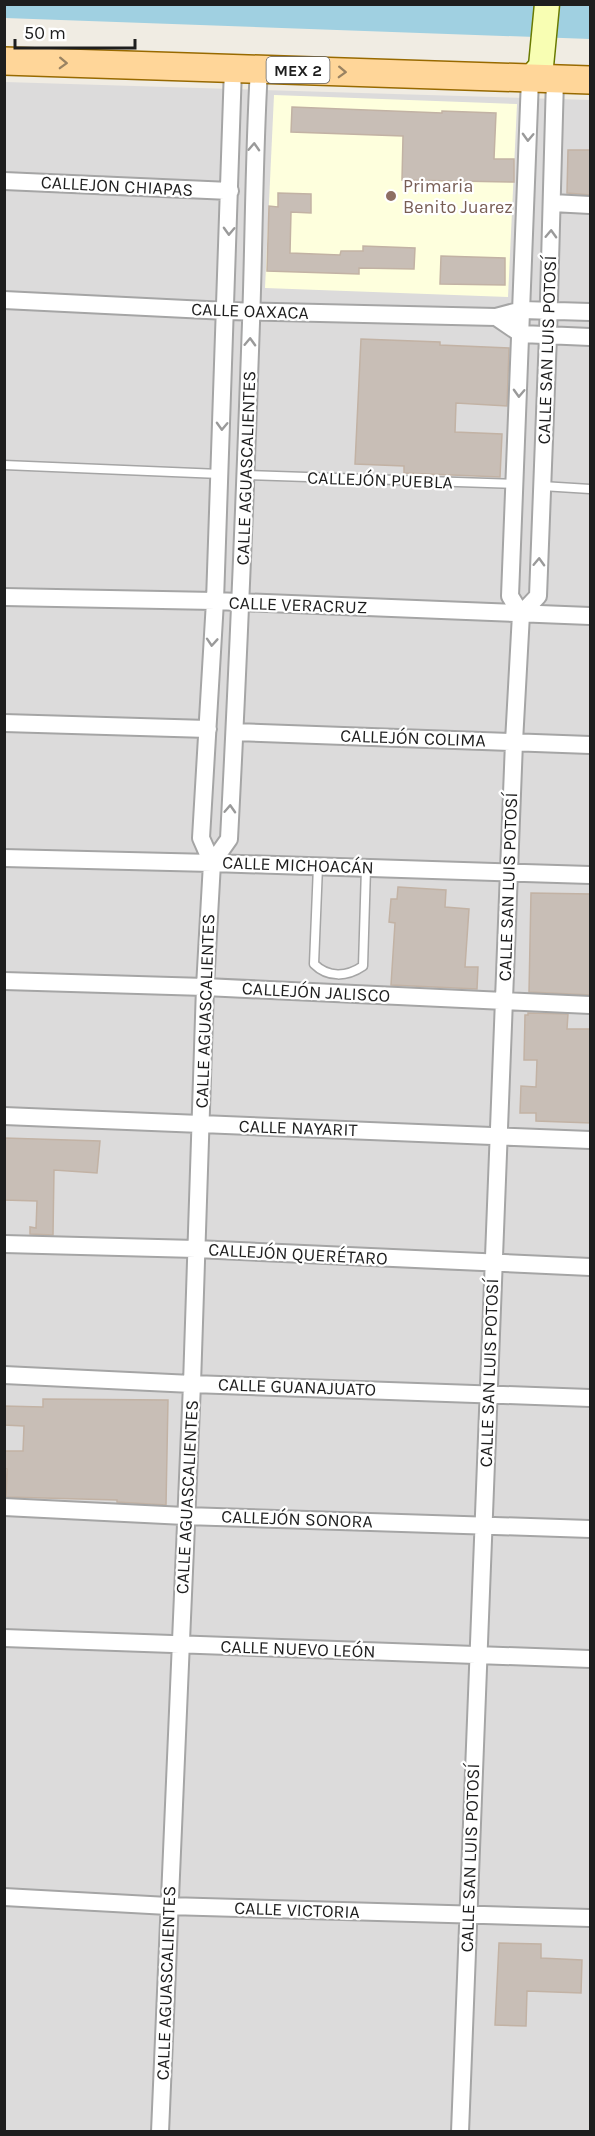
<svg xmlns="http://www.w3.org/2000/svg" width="595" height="2136" viewBox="0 0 595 2136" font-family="Karla,sans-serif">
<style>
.residential{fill:#dcdbdb}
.education{fill:#feffdd}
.water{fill:#a0d0e1}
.building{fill:#c8beb6;stroke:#c2b2a4;stroke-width:1.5}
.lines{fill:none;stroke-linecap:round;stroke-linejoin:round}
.lane-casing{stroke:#a5a5a5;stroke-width:11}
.street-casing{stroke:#a5a5a5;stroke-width:20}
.secondary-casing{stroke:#697a00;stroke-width:27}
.primary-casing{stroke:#986a00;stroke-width:30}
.lane{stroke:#fff;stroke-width:8}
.street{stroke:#fff;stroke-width:16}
.secondary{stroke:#f8feb3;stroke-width:24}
.primary{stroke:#ffd699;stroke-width:27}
.oneway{stroke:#9a8362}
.oneway2{stroke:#9a9a9a}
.education-dot{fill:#8d6e63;stroke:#fff;stroke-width:2}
.labels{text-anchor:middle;stroke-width:4.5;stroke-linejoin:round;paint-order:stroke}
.shield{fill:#fff;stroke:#626262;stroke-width:1.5}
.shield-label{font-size:16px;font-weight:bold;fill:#1e1e1e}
.street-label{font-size:18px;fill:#1e1e1e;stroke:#fff}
.education-label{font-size:18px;fill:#785e54;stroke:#fff;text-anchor:start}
</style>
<rect width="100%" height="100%" fill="#f0ece3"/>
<path class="residential" d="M 5,82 L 590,100 L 590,2131 L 5,2132 Z"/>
<path class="education" d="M 274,95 L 517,104 L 508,297 L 265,288 Z"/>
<path class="water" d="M 5,4 L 590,4 L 590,39 L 5,18 Z"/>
<path class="building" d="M 292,107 L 442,113 L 442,111 L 496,113 L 494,159 L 514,159 L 514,182 L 402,180 L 403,136 L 291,132 Z
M 568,150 L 591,150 L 591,195 L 567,193 Z
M 278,193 L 311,194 L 311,213 L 291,212 L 290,253 L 340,255 L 341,251 L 363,251 L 363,246 L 415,248 L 414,269 L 359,268 L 359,274 L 267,271 L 269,206 L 278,207 Z
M 441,256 L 505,258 L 505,285 L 440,284 Z
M 361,339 L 440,342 L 440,345 L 509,348 L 507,406 L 456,403 L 455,432 L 502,434 L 500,477 L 404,473 L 404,466 L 355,464 Z
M 398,887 L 446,890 L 445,907 L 469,909 L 465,967 L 478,967 L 477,989 L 391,985 L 395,923 L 389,922 L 391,899 L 397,899 Z
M 531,893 L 591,894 L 591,995 L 529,992 Z
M 528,1013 L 568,1014 L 567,1029 L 591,1029 L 591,1123 L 536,1121 L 536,1113 L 520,1113 L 521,1086 L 536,1087 L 537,1060 L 524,1060 L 525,1015 L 528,1015 Z
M 4,1138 L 100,1141 L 97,1173 L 54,1170 L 53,1235 L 30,1234 L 30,1227 L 36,1228 L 37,1201 L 4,1200 Z
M 43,1399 L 168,1400 L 166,1505 L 117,1502 L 117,1500 L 6,1497 L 7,1469 L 4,1468 L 4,1451 L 23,1451 L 24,1426 L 4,1425 L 4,1406 L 43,1407 Z
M 499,1943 L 541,1944 L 541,1958 L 582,1960 L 581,1993 L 527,1991 L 526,2026 L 495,2025 Z"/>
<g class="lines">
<defs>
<path id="lane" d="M 4,465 L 220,474
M 246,475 L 515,484
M 542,486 L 590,489
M 318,866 L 314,964 C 328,978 347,977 363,966 L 366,868"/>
<path id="street" d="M 4,181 L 230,191
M 552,203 L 590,205
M 4,300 L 227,311 L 496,317 L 522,310 L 590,312
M 496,317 L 521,334 L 590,337
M 4,597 L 215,601 L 590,616
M 521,614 L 538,596 L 548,335 L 555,79
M 4,723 L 208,729
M 235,732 L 590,745
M 4,858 L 212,863 L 590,875
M 212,863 L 229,839 C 238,667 245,495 251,323 C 254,238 254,153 259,69
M 4,981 L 205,987 L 590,1005
M 4,1116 L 590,1140
M 4,1244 L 196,1249 L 590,1267
M 4,1375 L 192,1384 L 590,1398
M 4,1507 L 185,1516 L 590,1529
M 4,1638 L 590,1659
M 4,1897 L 168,1906 L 590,1918
M 160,2132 L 192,1384 L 205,987 L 212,863 L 201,838 L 215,601 L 233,68
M 460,2132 L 514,742 L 521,614 L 510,596 L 530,79"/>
<path id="secondary" d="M 530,79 L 541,66 L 547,4"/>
<path id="primary" d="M 4,61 L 590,80"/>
</defs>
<use href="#lane" class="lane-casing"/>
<use href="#street" class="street-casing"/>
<use href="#secondary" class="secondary-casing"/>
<use href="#primary" class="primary-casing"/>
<use href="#lane" class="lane"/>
<use href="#street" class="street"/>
<use href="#secondary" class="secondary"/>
<use href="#primary" class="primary"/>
</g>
<defs><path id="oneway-chevron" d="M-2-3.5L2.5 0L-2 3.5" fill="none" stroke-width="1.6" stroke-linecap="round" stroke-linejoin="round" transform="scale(1.5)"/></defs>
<g class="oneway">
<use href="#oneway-chevron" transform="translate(63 63) rotate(2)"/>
<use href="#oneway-chevron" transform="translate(342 72) rotate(2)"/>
</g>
<g class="oneway2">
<use href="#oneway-chevron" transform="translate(528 137) rotate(92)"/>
<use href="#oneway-chevron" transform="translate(254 147) rotate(-87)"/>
<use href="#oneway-chevron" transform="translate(229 231) rotate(92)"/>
<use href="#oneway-chevron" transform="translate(551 234) rotate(-88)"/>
<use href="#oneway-chevron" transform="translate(250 342) rotate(-88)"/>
<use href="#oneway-chevron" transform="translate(519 393) rotate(92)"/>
<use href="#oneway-chevron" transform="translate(222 426) rotate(92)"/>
<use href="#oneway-chevron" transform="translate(539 562) rotate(-88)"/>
<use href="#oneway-chevron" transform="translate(212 642) rotate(94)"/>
<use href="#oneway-chevron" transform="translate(230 809) rotate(-87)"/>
</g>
<circle class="education-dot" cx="391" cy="196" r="6"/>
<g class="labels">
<rect class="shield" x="266.5" y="57" width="63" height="26" rx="4.5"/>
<g class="shield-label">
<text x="298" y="76">MEX 2</text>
</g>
<g class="street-label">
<text transform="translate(117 186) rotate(3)" y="6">CALLEJON CHIAPAS</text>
<text transform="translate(250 311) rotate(2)" y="6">CALLE OAXACA</text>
<text transform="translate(547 350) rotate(-88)" y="6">CALLE SAN LUIS POTOSÍ</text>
<text transform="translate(246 468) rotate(-88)" y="6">CALLE AGUASCALIENTES</text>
<text transform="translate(380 480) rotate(2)" y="6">CALLEJÓN PUEBLA</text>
<text transform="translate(298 605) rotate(2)" y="6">CALLE VERACRUZ</text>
<text transform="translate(413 738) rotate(2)" y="6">CALLEJÓN COLIMA</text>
<text transform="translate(298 865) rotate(2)" y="6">CALLE MICHOACÁN</text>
<text transform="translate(508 887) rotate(-88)" y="6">CALLE SAN LUIS POTOSÍ</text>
<text transform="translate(316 992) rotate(3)" y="6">CALLEJÓN JALISCO</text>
<text transform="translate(205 1011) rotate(-88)" y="6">CALLE AGUASCALIENTES</text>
<text transform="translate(298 1128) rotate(2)" y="6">CALLE NAYARIT</text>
<text transform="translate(298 1254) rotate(3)" y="6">CALLEJÓN QUERÉTARO</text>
<text transform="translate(489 1373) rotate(-88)" y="6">CALLE SAN LUIS POTOSÍ</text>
<text transform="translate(297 1387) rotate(2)" y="6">CALLE GUANAJUATO</text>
<text transform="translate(187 1497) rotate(-87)" y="6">CALLE AGUASCALIENTES</text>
<text transform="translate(297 1519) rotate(2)" y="6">CALLEJÓN SONORA</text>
<text transform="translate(298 1649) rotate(2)" y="6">CALLE NUEVO LEÓN</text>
<text transform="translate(470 1858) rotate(-88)" y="6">CALLE SAN LUIS POTOSÍ</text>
<text transform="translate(297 1910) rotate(2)" y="6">CALLE VICTORIA</text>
<text transform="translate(166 1983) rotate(-88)" y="6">CALLE AGUASCALIENTES</text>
</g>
<g class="education-label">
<text x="403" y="192">Primaria<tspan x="403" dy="21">Benito Juarez</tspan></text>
</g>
</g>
<rect width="595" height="2136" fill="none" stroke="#1e1e1e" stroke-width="12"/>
<path d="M15 39v9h120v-9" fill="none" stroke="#1e1e1e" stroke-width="3"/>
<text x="24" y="39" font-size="18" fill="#1e1e1e" stroke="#ffffff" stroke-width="4.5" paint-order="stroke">50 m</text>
</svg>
